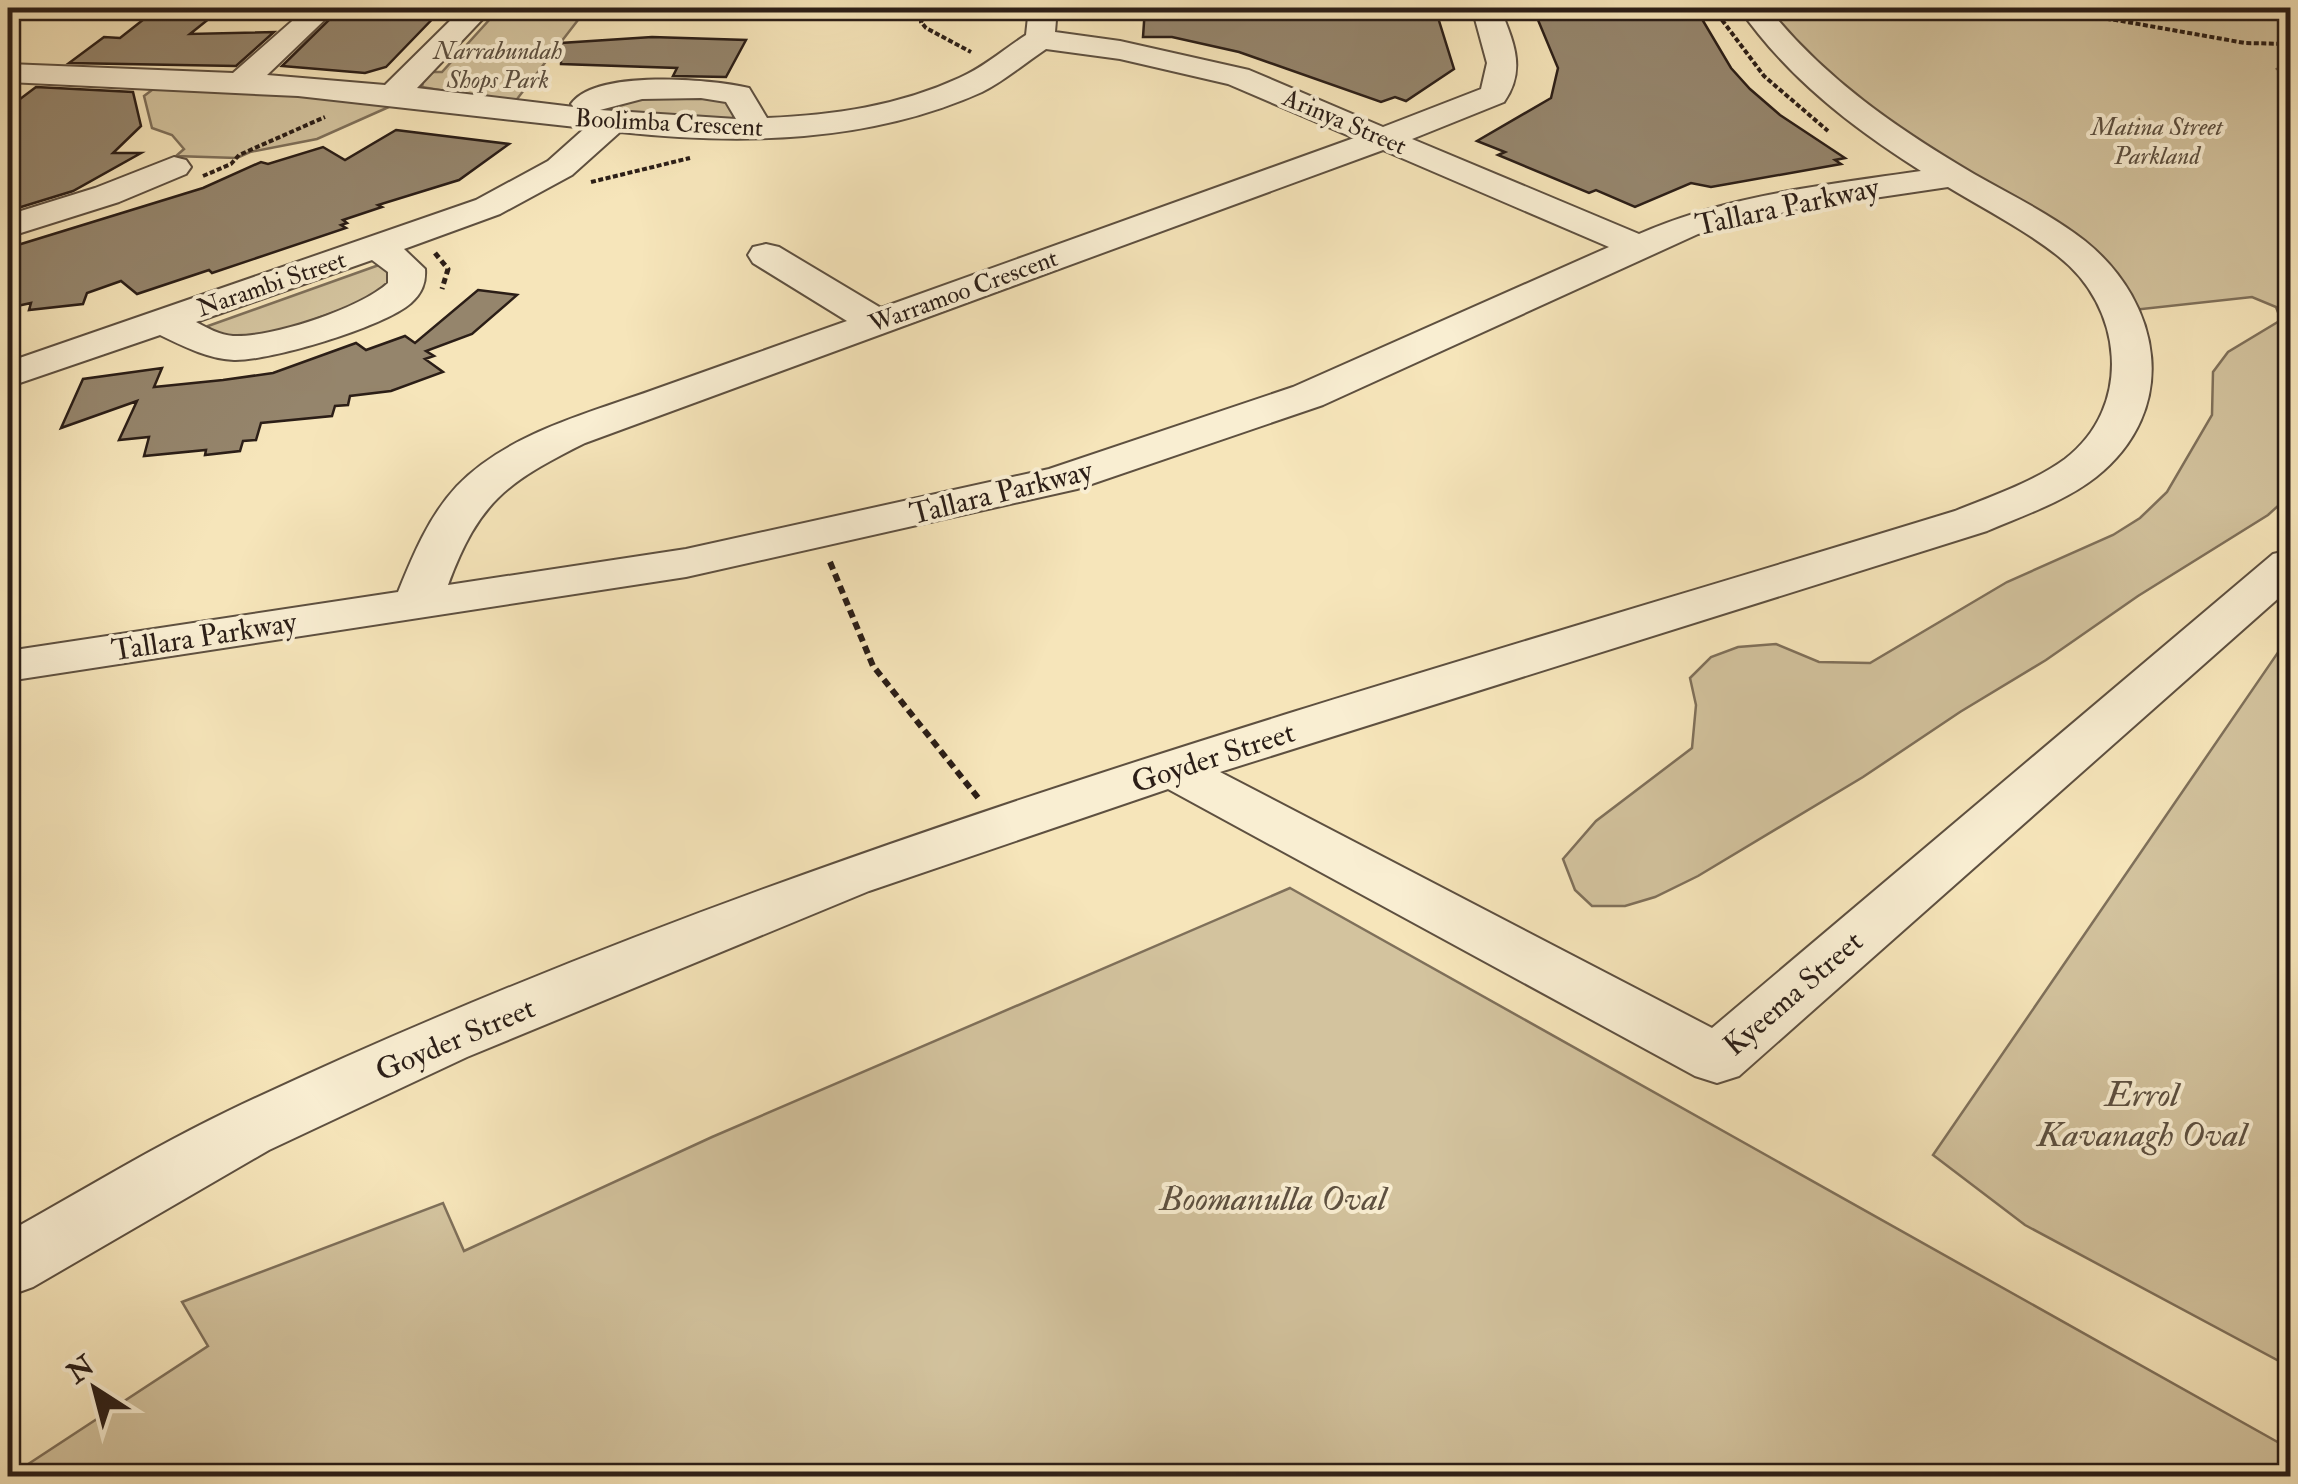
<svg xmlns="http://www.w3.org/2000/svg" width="2298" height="1484" viewBox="0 0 2298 1484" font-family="'IM FELL Double Pica',serif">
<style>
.green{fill:#d3c39e;stroke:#7f705a;stroke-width:2.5}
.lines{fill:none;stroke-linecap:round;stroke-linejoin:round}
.stream{stroke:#7b6d58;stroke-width:8}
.building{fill:#95856c;stroke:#2b1e17;stroke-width:2.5}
.minor-casing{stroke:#5e5040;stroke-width:4}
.path-far2{stroke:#2b1e17;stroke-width:4;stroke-dasharray:5 2.5;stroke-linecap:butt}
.path-far1{stroke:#2b1e17;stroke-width:5;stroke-dasharray:6 4;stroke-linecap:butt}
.path{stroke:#2b1e17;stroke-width:6;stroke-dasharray:8 5;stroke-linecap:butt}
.minor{fill:#f9eed2;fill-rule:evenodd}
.labels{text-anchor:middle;stroke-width:8;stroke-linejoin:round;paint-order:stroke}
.far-park-label{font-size:25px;font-style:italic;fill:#5d5040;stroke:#f9eed2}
.far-street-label{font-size:25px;fill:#2b1e17;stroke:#f9eed2}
.street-label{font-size:30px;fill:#2b1e17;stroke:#f9eed2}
.near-park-label{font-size:35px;font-style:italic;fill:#5d5040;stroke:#f9eed2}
</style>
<rect width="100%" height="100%" fill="#f6e5ba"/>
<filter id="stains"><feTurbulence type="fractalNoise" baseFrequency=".002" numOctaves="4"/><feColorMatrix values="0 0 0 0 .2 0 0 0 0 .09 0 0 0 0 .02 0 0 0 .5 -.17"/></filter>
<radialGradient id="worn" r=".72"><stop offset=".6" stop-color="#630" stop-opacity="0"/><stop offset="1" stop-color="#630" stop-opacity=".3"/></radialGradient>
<path class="green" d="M 500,8 L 585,11 L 514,103 L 422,87 L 425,72 L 442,72 Z
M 1766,8 L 2290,8 L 2290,61 L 2277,69 L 2290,80 L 2290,495 L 2268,515 L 2138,596 L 2046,660 L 1960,712 L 1863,777 L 1698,876 L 1655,897 L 1625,906 L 1592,906 L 1575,890 L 1563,859 L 1596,821 L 1692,748 L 1696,705 L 1690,678 L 1711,657 L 1738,647 L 1776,644 L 1819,662 L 1870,663 L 2007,582 L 2113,535 L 2140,518 L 2167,492 L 2212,415 L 2213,372 L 2228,352 L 2281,320 L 2276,307 L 2252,297 L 2133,310 L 1917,147 L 1786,37 Z
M 160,84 L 400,102 L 317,139 L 250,152 L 237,158 L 176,156 L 184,149 L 172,135 L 152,128 L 144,96 Z
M 611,98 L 728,98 L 738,114 L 731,119 L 600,111 Z
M 379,265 L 397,276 L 376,297 L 280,332 L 240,339 L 211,331 L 208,326 Z
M 2290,635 L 2290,1367 L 2025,1225 L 1933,1155 Z
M 1290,888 L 2290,1449 L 2290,1476 L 10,1476 L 208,1346 L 182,1302 L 443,1203 L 464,1251 L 712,1137 Z"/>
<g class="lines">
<path class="stream" d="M 2221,8 L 2290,8"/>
</g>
<path class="building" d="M 158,8 L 220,10 L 190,34 L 274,32 L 236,66 L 69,63 L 104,37 L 120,38 Z
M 341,8 L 443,8 L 386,67 L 365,73 L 282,66 Z
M 1145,8 L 1435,8 L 1454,69 L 1406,101 L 1395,97 L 1381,102 L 1239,52 L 1172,37 L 1143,37 Z
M 1533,8 L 1627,8 L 1699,14 L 1731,68 L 1750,89 L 1780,115 L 1845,158 L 1835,160 L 1841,164 L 1711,187 L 1691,183 L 1635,207 L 1596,190 L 1589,193 L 1498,155 L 1505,152 L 1477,141 L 1551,98 L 1558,68 Z
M 652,37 L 746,40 L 726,77 L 673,76 L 677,68 L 561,64 L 561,43 Z
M 36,87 L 133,92 L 141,126 L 113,153 L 141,153 L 73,191 L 8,211 L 8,108 Z
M 396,130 L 509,144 L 459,180 L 378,205 L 382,207 L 343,220 L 347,223 L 341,225 L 346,228 L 212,273 L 209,270 L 137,294 L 121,281 L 87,293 L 83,304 L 29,310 L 31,303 L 8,308 L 8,248 L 203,188 L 261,162 L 268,164 L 323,147 L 345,160 Z
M 478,290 L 517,295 L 472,334 L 426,351 L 434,356 L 425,359 L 443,372 L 391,391 L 350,396 L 348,405 L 335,406 L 332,416 L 261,423 L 256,440 L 243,441 L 240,451 L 205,455 L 206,450 L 144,456 L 149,437 L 119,440 L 137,401 L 61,428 L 83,379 L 162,368 L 154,387 L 223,380 L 273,373 L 356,343 L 366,350 L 405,336 L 415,343 Z"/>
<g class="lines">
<defs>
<path id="minor" d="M 307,8 L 337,8 L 267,75 L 385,85 L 463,8 L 493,8 L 417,88 L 574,107 L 571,104 C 595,69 712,79 749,88 L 767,118 C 834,115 898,106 959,78 C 983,68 1004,49 1026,35 L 1029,8 L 1057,8 L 1055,32 L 1120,41 L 1249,70 L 1383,127 L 1481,89 L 1487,63 L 1472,8 L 1500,8 C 1513,41 1527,69 1504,102 L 1412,139 L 1639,234 C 1727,195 1826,185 1921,171 C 1850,126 1787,77 1739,8 L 1768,8 C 1825,79 1896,128 1974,174 C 2011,195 2052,215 2085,241 C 2163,304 2180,410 2096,477 C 2064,502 2024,515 1987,531 L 1220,772 L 1712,1028 L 2273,554 L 2290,550 L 2290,588 L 1739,1076 L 1717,1083 L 1695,1076 L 1168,789 L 869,891 L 467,1057 L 269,1150 L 33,1287 L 8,1296 L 8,1232 C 80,1192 153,1147 228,1111 C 780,849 1373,690 1955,511 C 1992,496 2032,483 2065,459 C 2134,406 2123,306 2058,256 C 2024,229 1984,209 1948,187 L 1793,210 L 1698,234 L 1323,405 L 1077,489 L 686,577 L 8,681 L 8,651 L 398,592 C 413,555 429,516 457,486 C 507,434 586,414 653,390 C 718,367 782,344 847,321 L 753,263 L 748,255 L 753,247 L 766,244 L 779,247 L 881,308 L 1354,138 L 1228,84 L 1120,59 L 1046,49 C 1025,63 1004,81 982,92 C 869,143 740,145 620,132 L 572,175 L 500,214 L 404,249 L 425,269 C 426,283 422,293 411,303 C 384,327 270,361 234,360 C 208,359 183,346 160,335 L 8,387 L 8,362 L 476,200 L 548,161 L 585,128 L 298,96 L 8,82 L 8,64 L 233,73 ZM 701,98 L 726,102 L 736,119 L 600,110 L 642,99 ZM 1383,150 L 1609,247 L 1293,387 L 1049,469 L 686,549 L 448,585 C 479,501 507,482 585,443 ZM 372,260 L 388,272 L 388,283 C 359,309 271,338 233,336 C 220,335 207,328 196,322 Z
M 174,157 L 186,160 L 191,167 L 186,174 L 119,202 L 8,237 L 8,215 L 95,188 Z"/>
</defs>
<use href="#minor" class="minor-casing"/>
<path class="path-far2" d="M 1082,8 L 1083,22
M 1713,8 L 1764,76 L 1828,131
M 2009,8 L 2116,20 L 2245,43 L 2290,44
M 923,18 L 921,22 L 926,28 L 971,52
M 203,176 L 231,164 L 239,155 L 325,117
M 591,182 L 690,158"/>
<path class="path-far1" d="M 435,253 L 448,269 L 442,289"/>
<path class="path" d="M 830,562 L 873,666 L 979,799"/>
<use href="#minor" class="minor"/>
</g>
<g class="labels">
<g class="far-park-label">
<text x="498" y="59">Narrabundah<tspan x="498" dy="29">Shops Park</tspan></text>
<text x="2157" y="135">Matina Street<tspan x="2157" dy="29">Parkland</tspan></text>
</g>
<g class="far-street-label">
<text transform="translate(1345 121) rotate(23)" y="9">Arinya Street</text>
<text transform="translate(669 122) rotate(3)" y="9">Boolimba Crescent</text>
<text transform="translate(271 283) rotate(-19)" y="9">Narambi Street</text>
<text transform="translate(963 290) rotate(-20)" y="9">Warramoo Crescent</text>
</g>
<g class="street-label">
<text transform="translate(1787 206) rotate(-12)" y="10">Tallara Parkway</text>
<text transform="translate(1001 492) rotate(-14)" y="10">Tallara Parkway</text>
<text transform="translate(204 636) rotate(-9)" y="10">Tallara Parkway</text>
<text transform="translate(1213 757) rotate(-18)" y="10">Goyder Street</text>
<text transform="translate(1793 993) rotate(-41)" y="10">Kyeema Street</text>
<text transform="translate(455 1039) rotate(-23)" y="10">Goyder Street</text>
</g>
<g class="near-park-label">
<text x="2142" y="1106">Errol<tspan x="2142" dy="40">Kavanagh Oval</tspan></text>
<text x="1273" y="1210">Boomanulla Oval</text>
</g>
</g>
<rect width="2298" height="1484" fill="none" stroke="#f6e5ba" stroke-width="40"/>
<rect x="10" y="10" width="2278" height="1464" fill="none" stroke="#2b1e17" stroke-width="5"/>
<rect x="20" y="20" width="2258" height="1444" fill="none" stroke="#2b1e17" stroke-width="2.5"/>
<g transform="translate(95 1389) rotate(324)" stroke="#f9eed2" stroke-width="8" paint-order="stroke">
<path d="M0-8L18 38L0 25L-18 38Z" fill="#2b1e17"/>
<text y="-15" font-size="28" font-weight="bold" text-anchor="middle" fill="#2b1e17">N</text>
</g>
<rect width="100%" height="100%" filter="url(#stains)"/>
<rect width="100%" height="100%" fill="url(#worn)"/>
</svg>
